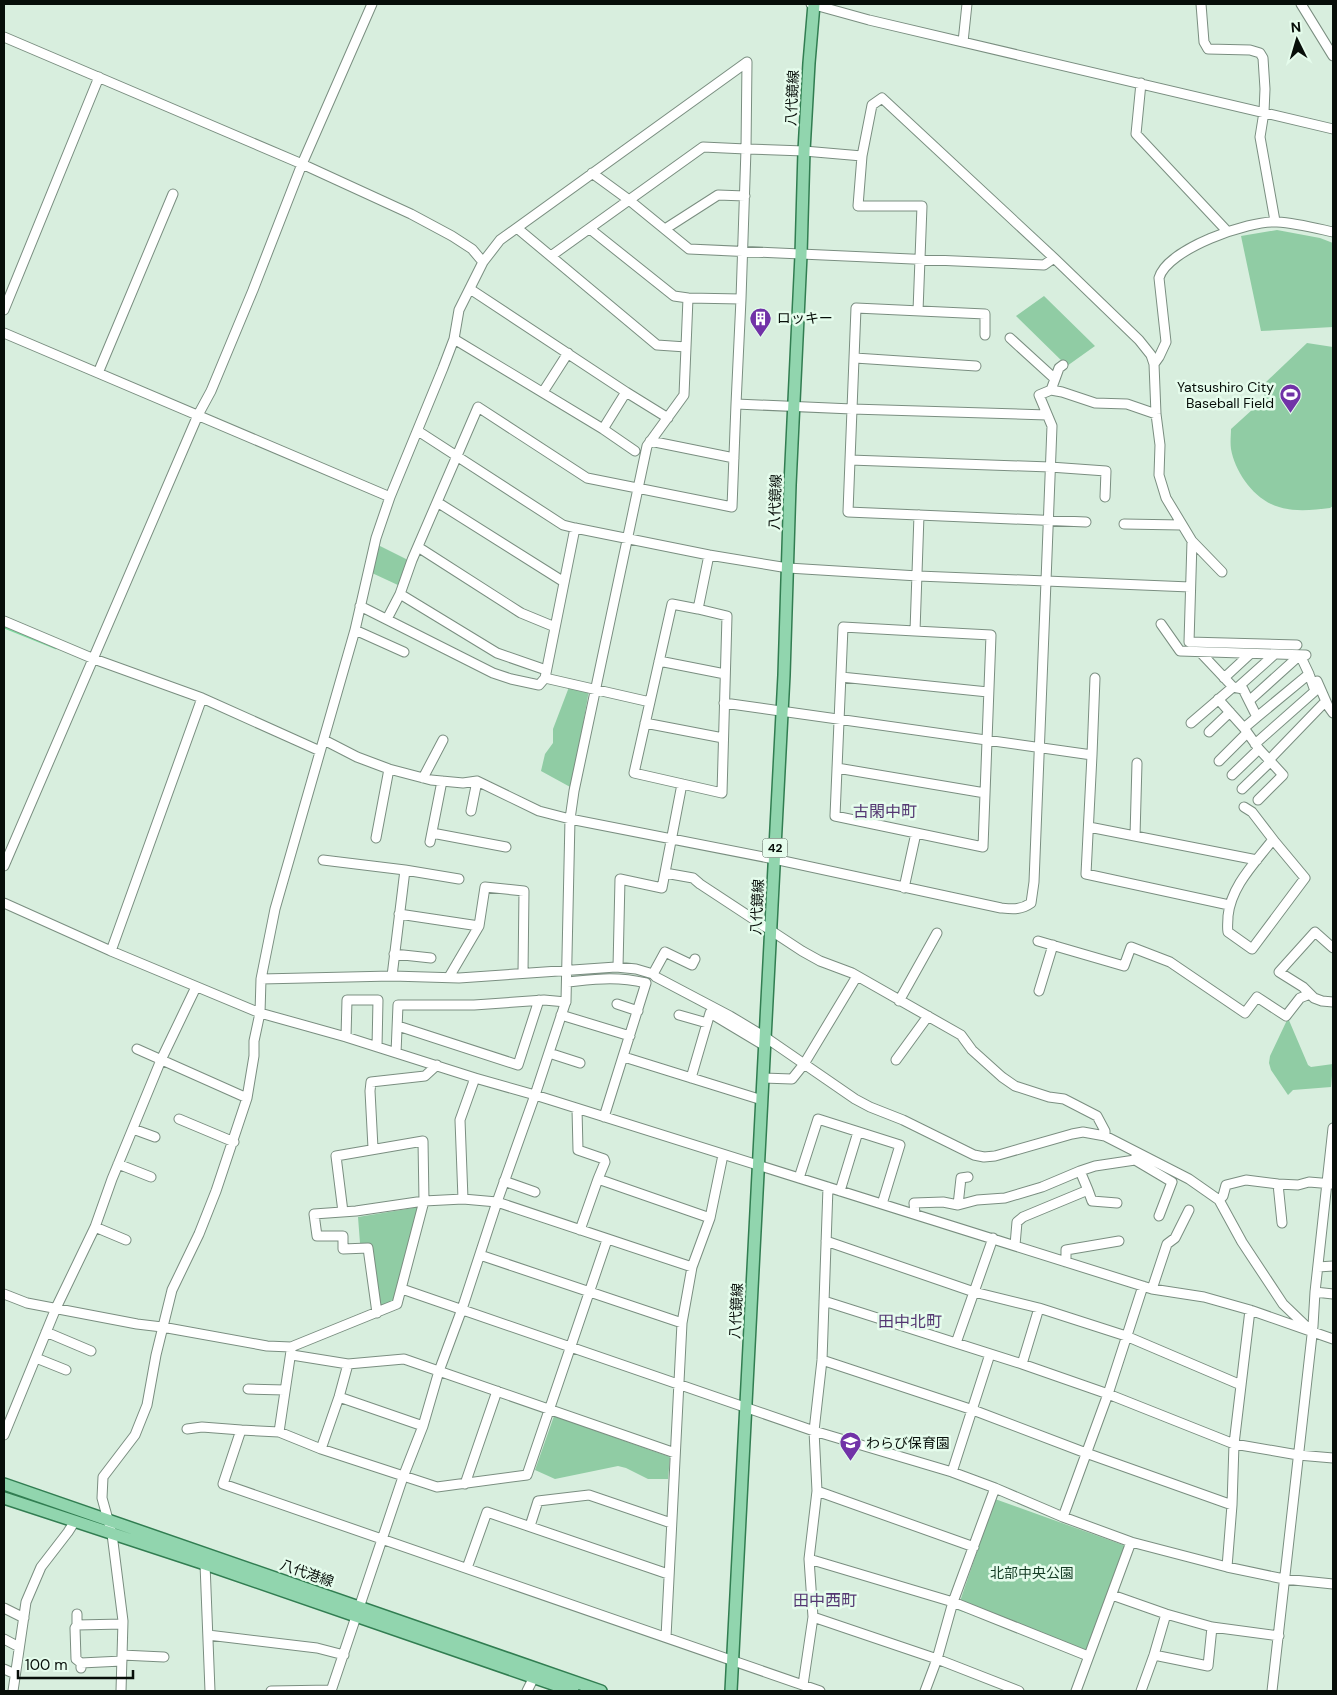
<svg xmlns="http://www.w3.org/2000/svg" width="1337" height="1695" viewBox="0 0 1337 1695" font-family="'DM Sans','Noto Sans JP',sans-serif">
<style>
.green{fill:#90cca4}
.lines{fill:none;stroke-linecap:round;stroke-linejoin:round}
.stream{stroke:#7dda9f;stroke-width:2.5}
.minor-casing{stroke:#7a8e80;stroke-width:11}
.major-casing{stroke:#317d51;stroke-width:14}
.minor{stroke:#fff;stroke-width:9}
.major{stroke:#91d5ae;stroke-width:11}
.labels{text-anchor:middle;stroke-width:5;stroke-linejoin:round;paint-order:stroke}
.shield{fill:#e5fcec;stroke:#4a554d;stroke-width:1}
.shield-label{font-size:12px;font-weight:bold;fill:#070e09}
.street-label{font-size:14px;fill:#070e09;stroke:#e5fcec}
.poi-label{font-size:14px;fill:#070e09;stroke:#e5fcec;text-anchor:start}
.park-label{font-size:14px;fill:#143b24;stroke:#e5fcec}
.quarter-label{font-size:16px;fill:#543772;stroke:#e5fcec}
</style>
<rect width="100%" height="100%" fill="#d8eede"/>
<path class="green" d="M 1277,230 L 1320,238 L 1333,243 L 1333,327 L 1261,331 L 1241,236 Z
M 1044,296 L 1095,346 L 1067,366 L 1016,316 Z
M 1307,343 L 1333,347 L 1333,506 L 1330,508 C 1313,510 1295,512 1279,507 C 1254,500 1235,472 1231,449 C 1230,442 1231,435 1231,429 L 1264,399 L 1265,383 Z
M 378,545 L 410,561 L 400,586 L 372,573 Z
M 569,687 L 589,690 L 572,788 L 541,771 L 545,754 L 553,743 L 553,729 Z
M 1288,1018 L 1308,1065 L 1311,1067 L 1333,1064 L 1331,1087 L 1293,1090 L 1288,1095 L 1271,1070 L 1269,1063 L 1270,1056 Z
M 419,1207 L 394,1301 L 379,1309 L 369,1244 L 360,1243 L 358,1217 Z
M 554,1416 L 670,1457 L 668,1479 L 648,1479 L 626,1468 L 618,1466 L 555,1479 L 535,1470 Z
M 995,1499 L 1126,1546 L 1086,1650 L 957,1610 Z"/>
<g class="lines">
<path class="stream" d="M 4,627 L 56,648"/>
<defs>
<path id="minor" d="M 811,4 L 869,20 L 1333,129
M 1201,4 L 1204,42 L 1208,49 L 1250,50 L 1260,53 L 1263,58 L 1265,89 L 1264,112 L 1260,137 L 1275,221
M 1301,4 L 1333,56
M 4,37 L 302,164 L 411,214 L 452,236 L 472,249 L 483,262
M 963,42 L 967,4
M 1141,83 L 1136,134 L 1227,231
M 862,156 L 872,105 L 882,98 L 1054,258 L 1139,340 L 1151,355 L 1154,364 L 1156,414 L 1160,445 L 1159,475 L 1166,498 L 1192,541 L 1222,572
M 592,173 L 629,200 L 689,249 L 1044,265 L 1054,258
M 517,228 L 657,345 L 686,347 L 688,298 L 741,299 L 746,149 L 804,151 L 862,156 L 858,206 L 922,206 L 918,311
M 590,229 L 674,296 L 688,298
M 665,229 L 718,195 L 745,196
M 741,299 L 736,404 L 852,409 L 856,308 L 985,314 L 985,335
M 4,310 L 99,77
M 4,333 L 390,497
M 1010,338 L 1055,379
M 454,339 L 603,429 L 626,392 L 470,289
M 855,358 L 976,366
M 1154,364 L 1159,357 L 1166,342 L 1159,278 C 1167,249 1249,220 1277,222 C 1296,223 1315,228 1333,232
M 1063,365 L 1059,368 L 1051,390 L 1039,395 L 1052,426 L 1046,581 L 1190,587
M 98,373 L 173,194
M 1051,390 L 1062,392 L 1095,403 L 1127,404 L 1156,414
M 543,392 L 568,353
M 626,392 L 668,418
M 603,429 L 635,451
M 650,441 L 734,458
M 850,460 L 852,409 L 1047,415
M 437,502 L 564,582
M 1086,522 L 848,512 L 850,460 L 1050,467 L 1106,471 L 1105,497
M 1124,524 L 1181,525
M 575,528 L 545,678 L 650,702
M 1192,541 L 1189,642 L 1297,645
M 418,547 L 521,613 L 555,627
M 400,594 L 497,653 L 546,670
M 360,606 L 493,673 L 511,679 L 539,685 L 545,678
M 698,609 L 672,604 L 634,773 L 722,793 L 727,616 L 698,609 L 709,555
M 387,619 L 400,594 L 412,560 L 478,407 L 587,478 L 732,507 L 736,404
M 4,621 L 94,659 L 202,698 L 320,751
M 1161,624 L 1180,651 L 1306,655
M 355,630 L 404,652
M 915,631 L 843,627 L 835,816 L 983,847 L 991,635 L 915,631 L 919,515
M 659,661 L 725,674
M 841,677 L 988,692
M 1224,678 L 1250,654
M 1317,681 L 1328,706 L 1333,713
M 1237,688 L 1275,654
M 1218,699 L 1244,728 L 1257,717 L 1243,689 L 1233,687
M 1249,701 L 1300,655 L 1309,674 L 1257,717
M 724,703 L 1092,755 L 1095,678
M 645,723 L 723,738
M 1191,723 L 1233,687 L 1200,652
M 1244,728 L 1259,749 L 1283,775 L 1258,800
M 1209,732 L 1230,712
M 324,740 L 357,757 L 389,769 L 431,780 L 463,783 L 477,781 L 539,811 L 570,819 L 774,859 L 1001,908 C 1013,909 1021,910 1031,903 L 1034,882 L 1046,581 L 918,576 L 788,568 L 709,555 L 575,528 L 563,525 L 418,431
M 1255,744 L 1315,691 L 1309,674
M 1092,755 L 1086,874 L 1229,905
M 1269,760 L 1323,704
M 1219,761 L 1247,733
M 837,768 L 985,793
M 1232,775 L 1259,749
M 423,778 L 443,740
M 1242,789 L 1270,762
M 1244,807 L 1252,812 L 1275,842
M 471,811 L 477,781
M 1089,827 L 1257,860
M 432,833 L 506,847
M 1135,836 L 1137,763
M 376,838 L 389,769
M 430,842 L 442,781
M 1271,842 L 1275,842 L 1305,878 L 1252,949 L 1228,932 C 1227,927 1228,922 1228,916 C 1231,887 1253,865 1271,842 Z
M 323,860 L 405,870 L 392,976
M 4,866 L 198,415 L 211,391 L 253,290 L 302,164 L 372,4
M 405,870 L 459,879
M 665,873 L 693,878 L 700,884 L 802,951 L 820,961 L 852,973 L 961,1035 L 972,1050 L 1002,1077 L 1015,1086 L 1049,1097 L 1064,1099 L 1097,1116 L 1105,1131 L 1105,1136
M 904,888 L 916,833
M 4,903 L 111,951 L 260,1013 L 346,1037 L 475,1078 L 535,1095 L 1152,1289 L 1204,1297 L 1250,1310 L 1333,1339
M 399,914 L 479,926 L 449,977
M 479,926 L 485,887 L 524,891 L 523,973
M 1038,941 L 1124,966 L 1131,947 L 1170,962 L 1245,1013 L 1257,997 L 1286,1016 L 1300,998 L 1310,994
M 1333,948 L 1315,932 L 1279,972 L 1303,987 L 1314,998 L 1322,1001 L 1333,1002
M 111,951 L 202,698
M 394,954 L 431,958
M 618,967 L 620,879 L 662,888 L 682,784
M 653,974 L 656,977 L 730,1016 L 765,1037 L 855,1099 L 870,1107 L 903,1120 L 974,1155 L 984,1157 L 995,1156 L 1072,1134 L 1083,1132 L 1105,1136 L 1189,1179 L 1219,1200 L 1242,1242 L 1283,1304 L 1310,1330
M 261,979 L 392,976 L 459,978 L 616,967 L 636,969 L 653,974 L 665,952 L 692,965 L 695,959
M 567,982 C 597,979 616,976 646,983 L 604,1117
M 1039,991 L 1053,945
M 899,1001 L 937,933
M 617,1004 L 638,1011
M 561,1015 L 630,1036
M 679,1015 L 707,1023
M 398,1026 L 518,1065 L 539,1000
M 346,1037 L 347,1000 L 378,1000 L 377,1047
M 137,1049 L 247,1098
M 396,1053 L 398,1005 L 474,1005 L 544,1000 L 566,1002
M 549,1053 L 580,1063
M 624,1057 L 762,1100
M 896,1060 L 928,1016
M 691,1078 L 710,1013 L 765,1046
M 763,1078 L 792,1079 L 804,1064 L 857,976
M 577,1109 L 578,1150 L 604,1159 L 605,1162 L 598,1179 L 580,1230
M 179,1119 L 234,1142
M 133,1129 L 155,1137
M 373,1148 L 370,1091 L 371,1082 L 425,1076 L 437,1065
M 1135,1160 L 1172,1182 L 1159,1216
M 118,1164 L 151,1177
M 1080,1171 L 1095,1166 L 1135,1160 L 1136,1156
M 799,1178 L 818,1119 L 900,1145 L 882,1204
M 598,1179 L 710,1218
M 504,1181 L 535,1192
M 1278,1184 L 1282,1223
M 840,1191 L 858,1132
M 463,1199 L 460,1120 L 475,1078
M 1219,1200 L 1223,1196 L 1226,1185 L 1246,1180 L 1278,1184 L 1298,1185 L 1309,1182 L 1333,1184
M 958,1205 L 961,1178 L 968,1177
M 915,1214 L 914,1203 L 943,1202 L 958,1205 L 977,1200 L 1005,1198 L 1042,1187 L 1080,1171 L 1088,1190
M 95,1227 L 126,1240
M 607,1240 L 527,1475 L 437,1487 L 321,1449 L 279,1432 L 241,1430 L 223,1484 L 820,1691
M 826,1241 L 974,1292 L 1039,1308 L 1126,1336 L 1241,1385
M 1015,1245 L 1017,1222 L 1023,1217 L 1088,1190 L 1092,1201 L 1117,1203
M 480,1255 L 682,1323
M 1066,1262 L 1066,1250 L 1119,1241
M 1318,1267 L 1333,1266
M 402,1289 L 814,1431 L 952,1472 L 995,1488 L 1063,1517 L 1131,1542 L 1227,1567 L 1284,1579 L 1333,1584
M 1152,1289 L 1167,1244 L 1175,1238 L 1189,1210
M 1315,1292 L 1333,1294
M 4,1294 L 27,1303 L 137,1324 L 162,1327 L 267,1346 L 291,1347 L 397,1304 L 424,1201 L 423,1141 L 336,1156 L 343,1212
M 824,1301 L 1022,1364 L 1108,1394 L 1234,1444 L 1298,1455 L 1333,1458
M 377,1313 L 368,1248 L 343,1249 L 343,1236 L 317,1236 L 314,1214 L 356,1211 L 424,1201 L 463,1199 L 497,1202 L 692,1267
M 46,1332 L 91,1351
M 956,1343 L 993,1238
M 292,1355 L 348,1364 L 404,1359 L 675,1453
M 36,1358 L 66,1370
M 822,1360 L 973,1410 L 1086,1453 L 1232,1505
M 1022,1364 L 1039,1308
M 248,1389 L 285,1390
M 339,1397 L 423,1426
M 187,1429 L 202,1427 L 241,1430
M 279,1432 L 291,1351
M 4,1435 L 56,1308 L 95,1227 L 112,1179 L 161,1060 L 196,987
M 321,1449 L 339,1397 L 348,1364
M 952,1472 L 990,1354
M 465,1484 L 497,1391
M 817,1491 L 974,1547
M 1063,1517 L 1108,1394 L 1143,1286
M 530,1526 L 538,1501 L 589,1495 L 671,1523
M 809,1559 L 953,1602 L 1088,1656
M 205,1564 L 210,1691
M 1227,1567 L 1232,1505 L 1234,1444 L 1250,1310
M 467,1568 L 487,1512 L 668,1574
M 1112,1595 L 1166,1614 L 1212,1627 L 1279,1636
M 4,1608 L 24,1618
M 77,1614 L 77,1625
M 813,1617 L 937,1659 L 1019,1691
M 208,1635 L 317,1648 L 344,1655
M 666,1637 L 682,1323 L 692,1267 L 710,1218 L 723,1155
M 4,1639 L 19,1647
M 122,1655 L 164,1657
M 1154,1655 L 1208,1666 L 1212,1627
M 81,1663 L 122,1661
M 81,1668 L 81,1663 L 76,1659 L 75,1628 L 77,1625 L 123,1624
M 4,1669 L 15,1674
M 803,1685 L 813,1617 L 809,1559 L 817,1491 L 814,1431 L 822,1360 L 828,1187
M 13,1691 L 26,1602 L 41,1567 L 68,1532 L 75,1521
M 121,1691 L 123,1621 L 112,1534 L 102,1498 L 103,1477 L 135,1435 L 147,1405 L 156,1355 L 172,1290 L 199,1234 L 216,1191 L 247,1098 L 254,1056 L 254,1041 L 260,1013 L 261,979 L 275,909 L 355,630 L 376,538 L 390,497 L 443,368 L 454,339 L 459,310 L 483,262 L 500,240 L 747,62 L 746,149 L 703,147 L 551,256
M 271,1691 L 331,1690
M 331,1691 L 403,1477 L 423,1426 L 439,1371 L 462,1309 L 497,1202 L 535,1095 L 566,1001 L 570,819 L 574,791 L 647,446 L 684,395 L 686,347
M 527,1691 L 534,1677
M 925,1691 L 937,1659 L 953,1602 L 995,1488
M 1076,1691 L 1131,1542
M 1141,1691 L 1154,1655 L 1166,1614
M 1272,1691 L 1313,1326 L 1315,1292 L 1333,1128"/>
<path id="major" d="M 4,1484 L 601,1691
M 4,1498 L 205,1564 L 573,1691
M 731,1691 L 784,675 L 790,485 L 801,255 L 804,151 L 809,63 L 814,4"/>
</defs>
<use href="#minor" class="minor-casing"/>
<use href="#major" class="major-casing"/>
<use href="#minor" class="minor"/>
<use href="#major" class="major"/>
</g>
<defs>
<symbol id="building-pin" viewBox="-11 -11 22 30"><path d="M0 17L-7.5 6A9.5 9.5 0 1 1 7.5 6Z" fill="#7132a7" stroke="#e5fcec"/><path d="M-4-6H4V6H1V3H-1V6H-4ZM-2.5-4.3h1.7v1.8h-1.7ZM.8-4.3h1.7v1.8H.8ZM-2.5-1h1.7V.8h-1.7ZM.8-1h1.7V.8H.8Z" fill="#fff"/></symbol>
<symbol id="stadium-pin" viewBox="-11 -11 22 30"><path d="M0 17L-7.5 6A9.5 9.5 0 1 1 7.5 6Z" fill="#7132a7" stroke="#e5fcec"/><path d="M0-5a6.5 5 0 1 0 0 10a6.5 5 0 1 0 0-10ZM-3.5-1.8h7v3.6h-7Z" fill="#fff"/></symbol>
<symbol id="school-pin" viewBox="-11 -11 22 30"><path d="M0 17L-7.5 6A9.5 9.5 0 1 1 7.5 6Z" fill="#7132a7" stroke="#e5fcec"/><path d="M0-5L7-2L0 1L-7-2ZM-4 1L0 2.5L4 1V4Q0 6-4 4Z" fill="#fff"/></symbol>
</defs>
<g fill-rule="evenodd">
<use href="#building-pin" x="748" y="306" width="25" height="34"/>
<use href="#stadium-pin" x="1278" y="382" width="25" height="34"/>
<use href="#school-pin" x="838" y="1430" width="25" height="34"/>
</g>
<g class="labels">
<rect class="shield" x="762.5" y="838.5" width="25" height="19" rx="4"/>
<g class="shield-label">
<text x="775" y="852">42</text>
</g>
<g class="street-label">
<text transform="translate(792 98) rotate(-87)" y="5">八代鏡線</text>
<text transform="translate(775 502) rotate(-88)" y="5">八代鏡線</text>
<text transform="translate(757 907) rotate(-87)" y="5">八代鏡線</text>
<text transform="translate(736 1311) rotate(-87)" y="5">八代鏡線</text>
<text transform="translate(307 1573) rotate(19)" y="5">八代港線</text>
</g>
<g class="poi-label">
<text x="777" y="323">ロッキー</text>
<text x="1274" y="392" text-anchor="end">Yatsushiro City<tspan x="1274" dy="16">Baseball Field</tspan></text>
<text x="866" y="1448">わらび保育園</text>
</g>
<g class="park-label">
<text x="1032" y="1578">北部中央公園</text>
</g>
<g class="quarter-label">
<text x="885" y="817">古閑中町</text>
<text x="910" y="1327">田中北町</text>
<text x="825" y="1606">田中西町</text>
</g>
</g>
<rect width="1337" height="1695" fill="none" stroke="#070e09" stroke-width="10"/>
<g transform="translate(1297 40) rotate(355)" stroke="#e5fcec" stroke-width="4" paint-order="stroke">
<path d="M0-4L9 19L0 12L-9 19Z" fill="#070e09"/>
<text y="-8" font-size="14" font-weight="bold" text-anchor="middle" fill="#070e09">N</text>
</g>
<path d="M18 1670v8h115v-8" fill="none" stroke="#070e09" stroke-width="2.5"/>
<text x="25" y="1670" font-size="15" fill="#070e09" stroke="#e5fcec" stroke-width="4" paint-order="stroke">100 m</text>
</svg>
